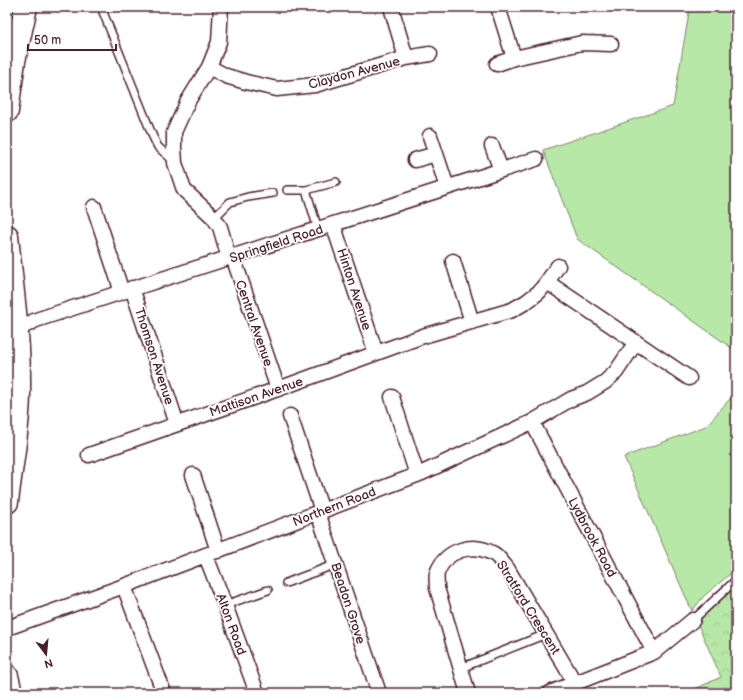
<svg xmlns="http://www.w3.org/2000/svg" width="743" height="700" viewBox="0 0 743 700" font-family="'Balsamiq Sans',sans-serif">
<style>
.grass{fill:#b7e8a8;stroke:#80846a}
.forest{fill:url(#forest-crowns);stroke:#80846a}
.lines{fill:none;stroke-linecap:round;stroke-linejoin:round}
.service-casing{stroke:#4a1f2b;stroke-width:10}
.minor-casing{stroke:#4a1f2b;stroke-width:17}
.primary-casing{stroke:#4a1f2b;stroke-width:25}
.service{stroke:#fff;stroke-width:7}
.minor{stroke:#fff;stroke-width:14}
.primary{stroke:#fff;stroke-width:22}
.labels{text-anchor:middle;stroke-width:3.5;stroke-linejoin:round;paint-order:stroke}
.street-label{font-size:13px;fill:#4a1f2b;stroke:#fff}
</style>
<defs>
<pattern id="forest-crowns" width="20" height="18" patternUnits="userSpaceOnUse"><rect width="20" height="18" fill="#b7e8a8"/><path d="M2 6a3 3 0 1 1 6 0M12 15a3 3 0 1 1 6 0" fill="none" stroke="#9fc791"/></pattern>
</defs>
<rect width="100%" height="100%" fill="#fff"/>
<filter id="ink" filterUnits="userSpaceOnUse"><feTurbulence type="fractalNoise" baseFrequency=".025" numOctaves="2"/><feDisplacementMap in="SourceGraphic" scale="8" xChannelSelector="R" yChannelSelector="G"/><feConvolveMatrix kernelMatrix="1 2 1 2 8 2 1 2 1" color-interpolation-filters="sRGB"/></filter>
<g filter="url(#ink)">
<path class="grass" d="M 690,7 L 736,7 L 736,351 L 577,239 L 543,150 L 673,106 Z
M 736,392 L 736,569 L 704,596 L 692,611 L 624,457 L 706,426 Z"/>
<path class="forest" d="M 736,586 L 736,691 L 733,693 L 686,693 L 721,677 L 696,620 Z"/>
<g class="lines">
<defs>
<path id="service" d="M 101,7 L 153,137 L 158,147 L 174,161
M 287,190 L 306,190
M 214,218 L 230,202 L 248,197 L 273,193
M 318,229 L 306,190 L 336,182
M 286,583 L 336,564
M 225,605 L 268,590
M 693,620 L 736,580
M 461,668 L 546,634"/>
<path id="minor" d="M 221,7 L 219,42 L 209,67 L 188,101 L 174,132 L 174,148 L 175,163 L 184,190 L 214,218 L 220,227 L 229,258
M 391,7 L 406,58
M 498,7 L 514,58
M 497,64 L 514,58 L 582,43 L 611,44
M 209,67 L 226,76 L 246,82 L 277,89 L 315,85 L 406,58 L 430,54
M 430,136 L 447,187
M 492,146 L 501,170
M 415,160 L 436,154
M 94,207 L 122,292
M 333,224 L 376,353
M 233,257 L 278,389
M 453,261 L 472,322
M 547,282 L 689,378
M 132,288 L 177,424
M 11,333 L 36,320 L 122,292 L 536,159
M 392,397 L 417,475
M 290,416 L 322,511
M 532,422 L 654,652
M 89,455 L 278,389 L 423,336 L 512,310 L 526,302 L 539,292 L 547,282 L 558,266
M 193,475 L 218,551
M 318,513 L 379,693
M 206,556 L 225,605 L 257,693
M 124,586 L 164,693
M 7,628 L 124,586 L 422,473 L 532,422 L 571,399 L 587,393 L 605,382 L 616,372 L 636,342
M 468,693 L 437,588 C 437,583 436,577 437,573 C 446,549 473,542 494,554 C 499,557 503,564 507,568 L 575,683
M 550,693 L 654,652 L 693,620"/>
<path id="primary" d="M 7,111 L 14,61 L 26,7
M 7,236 C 12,288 20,340 19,392 C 19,429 11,465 7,502
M 7,676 L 11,693"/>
</defs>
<use href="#service" class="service-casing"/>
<use href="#minor" class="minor-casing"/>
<use href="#primary" class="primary-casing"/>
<use href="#service" class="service"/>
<use href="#minor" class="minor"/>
<use href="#primary" class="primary"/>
</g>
</g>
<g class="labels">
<g class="street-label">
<text transform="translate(354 72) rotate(-15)" y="5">Claydon Avenue</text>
<text transform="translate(276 243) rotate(-18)" y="5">Springfield Road</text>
<text transform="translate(355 289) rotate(72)" y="5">Hinton Avenue</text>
<text transform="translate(255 323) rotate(71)" y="5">Central Avenue</text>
<text transform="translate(155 356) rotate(72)" y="5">Thomson Avenue</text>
<text transform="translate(256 396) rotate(-19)" y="5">Mattison Avenue</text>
<text transform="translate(334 506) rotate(-21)" y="5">Northern Road</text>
<text transform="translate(593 537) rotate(62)" y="5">Lydbrook Road</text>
<text transform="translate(349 603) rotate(72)" y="5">Beadon Grove</text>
<text transform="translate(529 607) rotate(58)" y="5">Stratford Crescent</text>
<text transform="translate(232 624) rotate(70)" y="5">Alton Road</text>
</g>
</g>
<rect width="743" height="700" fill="none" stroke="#fff" stroke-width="24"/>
<rect x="12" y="12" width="719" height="676" fill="none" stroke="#4a1f2b" stroke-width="1.5" filter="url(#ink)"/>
<g transform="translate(46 654) rotate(164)" stroke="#ffffff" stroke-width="3" paint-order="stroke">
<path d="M0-3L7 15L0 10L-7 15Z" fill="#4a1f2b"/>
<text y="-6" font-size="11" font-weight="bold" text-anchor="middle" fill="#4a1f2b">N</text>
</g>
<path d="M28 44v6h88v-6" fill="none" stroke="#4a1f2b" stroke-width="2"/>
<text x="34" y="44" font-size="12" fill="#4a1f2b" stroke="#ffffff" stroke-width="3" paint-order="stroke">50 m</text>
</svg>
